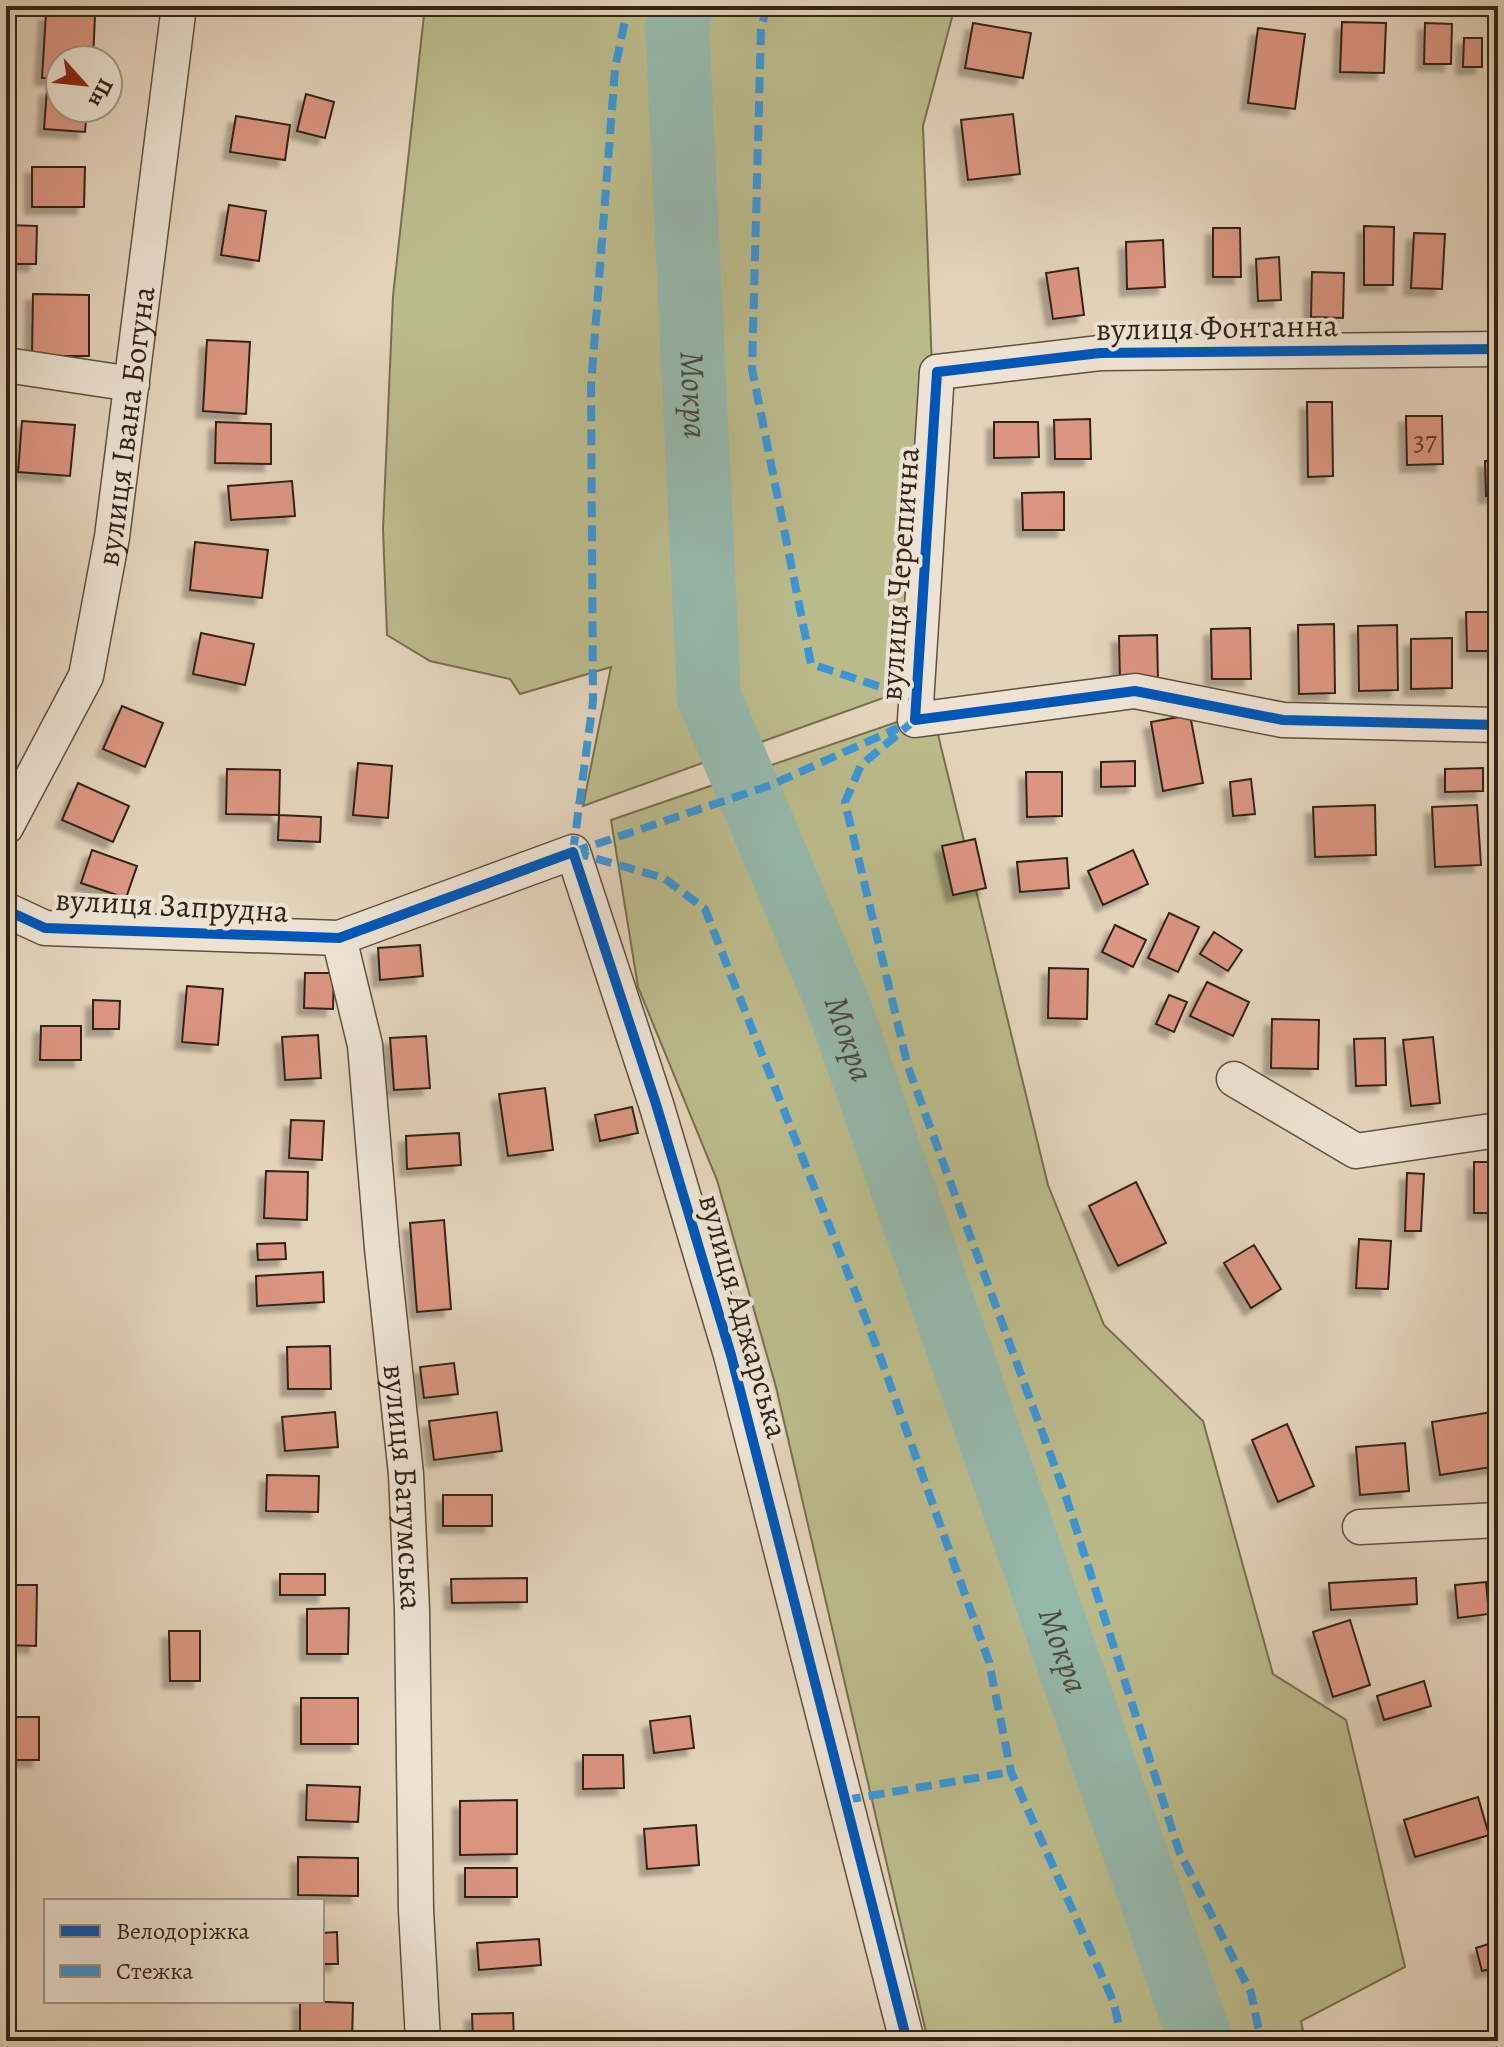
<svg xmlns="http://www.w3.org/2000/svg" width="1504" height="2047" viewBox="0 0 1504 2047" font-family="Alegreya,serif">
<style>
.green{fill:#bbba8b;stroke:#776f51;stroke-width:2}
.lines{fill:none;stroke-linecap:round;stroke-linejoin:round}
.river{stroke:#96b8ab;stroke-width:64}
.building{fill:#db9582;stroke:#332417;stroke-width:2;filter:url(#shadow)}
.minor-casing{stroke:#5f5040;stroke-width:37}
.minor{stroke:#ede2d3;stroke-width:34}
.quiet{stroke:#3d95d4;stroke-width:8;stroke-dasharray:16 8;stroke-linecap:butt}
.cycleway-casing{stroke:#ede2d3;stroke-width:15}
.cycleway{stroke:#0057b8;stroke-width:10}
.labels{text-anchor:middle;stroke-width:8;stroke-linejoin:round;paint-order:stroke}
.number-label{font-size:28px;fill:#5d4032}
.street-label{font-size:32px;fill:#332417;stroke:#ede2d3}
.water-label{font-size:34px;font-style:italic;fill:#4c493c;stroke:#ede2d3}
</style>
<defs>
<filter id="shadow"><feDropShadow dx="-7" dy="7" stdDeviation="2" flood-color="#0004"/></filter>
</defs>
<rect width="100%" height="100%" fill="#e4d3bb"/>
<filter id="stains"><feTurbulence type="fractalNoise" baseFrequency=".0025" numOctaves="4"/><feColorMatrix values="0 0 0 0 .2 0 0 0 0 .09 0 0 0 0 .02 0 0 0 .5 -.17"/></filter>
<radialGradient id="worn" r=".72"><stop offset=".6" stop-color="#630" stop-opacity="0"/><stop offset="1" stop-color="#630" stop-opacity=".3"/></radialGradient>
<path class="green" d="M 425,6 L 955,6 L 923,126 L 935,449 L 915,617 L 886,697 L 583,806 L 611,667 L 520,694 L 510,679 L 430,661 L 387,635 L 383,529 L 393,296 Z
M 932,710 L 1048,1185 L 1104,1325 L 1203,1421 L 1273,1674 L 1346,1720 L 1405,1967 L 1301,2021 L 1305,2041 L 928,2041 L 776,1387 L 717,1180 L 638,987 L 611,820 Z"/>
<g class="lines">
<path class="river" id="s1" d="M 682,6 L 677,26 L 709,697 L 839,1007 L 1201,2041"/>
</g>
<path class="building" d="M 46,13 L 95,15 L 93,60 L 60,60 L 60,78 L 42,78 Z
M 1342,22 L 1386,23 L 1384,73 L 1340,72 Z
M 973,23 L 1031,33 L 1023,78 L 965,68 Z
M 1425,23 L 1452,24 L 1451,64 L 1424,64 Z
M 1258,28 L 1305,34 L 1295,109 L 1248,103 Z
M 1464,38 L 1482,38 L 1482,67 L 1463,67 Z
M 47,89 L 60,90 L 60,108 L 87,108 L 85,132 L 44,129 Z
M 306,94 L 334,102 L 325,138 L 297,131 Z
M 1013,114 L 1020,174 L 968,180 L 961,120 Z
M 236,116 L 290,125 L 285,160 L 230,152 Z
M 32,167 L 85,167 L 84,207 L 32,207 Z
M 229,205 L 266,211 L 259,261 L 221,255 Z
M 6,225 L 37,226 L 36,264 L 6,264 Z
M 1364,226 L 1394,227 L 1393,285 L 1364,285 Z
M 1213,228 L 1240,228 L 1241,277 L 1213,277 Z
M 1414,233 L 1445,234 L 1442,289 L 1411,288 Z
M 1163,240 L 1165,287 L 1127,289 L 1126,242 Z
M 1279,257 L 1281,300 L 1258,301 L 1256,259 Z
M 1078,268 L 1084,315 L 1053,319 L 1046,273 Z
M 1312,272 L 1344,273 L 1343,318 L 1311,317 Z
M 33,294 L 89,295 L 89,356 L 32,356 Z
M 207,340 L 250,342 L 246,414 L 203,411 Z
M 1307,402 L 1332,402 L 1333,476 L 1308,477 Z
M 1406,416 L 1442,416 L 1443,464 L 1407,465 Z
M 1090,419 L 1091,459 L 1055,459 L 1054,420 Z
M 22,421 L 75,425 L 70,476 L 18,472 Z
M 216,422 L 271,424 L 271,464 L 215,463 Z
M 994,422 L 1038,422 L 1039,457 L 994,458 Z
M 1485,461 L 1498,461 L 1498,496 L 1486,496 Z
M 292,481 L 295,516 L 231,520 L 228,486 Z
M 1064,492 L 1064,530 L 1023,530 L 1022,493 Z
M 195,542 L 268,550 L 262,598 L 190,590 Z
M 1466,612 L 1498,612 L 1498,651 L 1467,651 Z
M 1334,624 L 1335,693 L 1299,694 L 1298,625 Z
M 1397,625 L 1398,690 L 1359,691 L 1358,626 Z
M 1250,628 L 1251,679 L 1212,679 L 1211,629 Z
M 201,633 L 254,644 L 245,685 L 193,674 Z
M 1157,635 L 1158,680 L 1120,681 L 1119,636 Z
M 1452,638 L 1452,688 L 1411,689 L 1411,639 Z
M 122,706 L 163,723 L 145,767 L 103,749 Z
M 1190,715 L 1203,783 L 1163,791 L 1151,722 Z
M 1135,761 L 1135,786 L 1101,787 L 1101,762 Z
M 358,763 L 392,766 L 388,818 L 353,815 Z
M 1483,768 L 1483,791 L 1445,792 L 1445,769 Z
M 227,769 L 280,770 L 279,815 L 226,814 Z
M 1026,772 L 1062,772 L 1062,816 L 1027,817 Z
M 1251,779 L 1255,814 L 1233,816 L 1230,782 Z
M 78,783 L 129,806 L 113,842 L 62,820 Z
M 1375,805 L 1376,855 L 1315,857 L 1313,807 Z
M 1477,805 L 1481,865 L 1435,867 L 1432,807 Z
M 279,815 L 321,817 L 320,842 L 278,840 Z
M 975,839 L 986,888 L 953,895 L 942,846 Z
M 92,850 L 137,866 L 126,898 L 81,883 Z
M 1133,850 L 1148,884 L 1103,905 L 1088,871 Z
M 1067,858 L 1069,888 L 1020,892 L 1017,862 Z
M 1169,913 L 1199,927 L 1178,972 L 1148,958 Z
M 1115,925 L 1146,940 L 1133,967 L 1102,952 Z
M 1214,932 L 1242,950 L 1228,971 L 1200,954 Z
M 420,945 L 423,976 L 380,980 L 378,948 Z
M 1049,968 L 1088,969 L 1087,1019 L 1048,1018 Z
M 305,973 L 334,973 L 333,1009 L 304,1008 Z
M 1207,982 L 1249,1002 L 1233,1036 L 1190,1016 Z
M 187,986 L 223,989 L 218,1045 L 182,1042 Z
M 1169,995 L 1187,1002 L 1174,1032 L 1156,1024 Z
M 93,1000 L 120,1001 L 119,1029 L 93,1029 Z
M 1272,1019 L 1319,1020 L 1318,1069 L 1271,1068 Z
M 41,1026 L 81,1026 L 81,1060 L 40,1060 Z
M 318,1035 L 321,1078 L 285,1080 L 282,1037 Z
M 426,1036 L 430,1088 L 394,1090 L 390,1038 Z
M 1433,1037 L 1440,1103 L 1411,1106 L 1403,1040 Z
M 1385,1038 L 1386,1085 L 1356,1086 L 1354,1039 Z
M 545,1088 L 553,1150 L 508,1156 L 499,1094 Z
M 632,1107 L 638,1133 L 600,1141 L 595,1115 Z
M 291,1120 L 324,1121 L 322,1160 L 289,1158 Z
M 459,1133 L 461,1165 L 407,1169 L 406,1136 Z
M 1474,1162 L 1498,1162 L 1498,1213 L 1474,1213 Z
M 266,1171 L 308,1172 L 307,1220 L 264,1218 Z
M 1407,1173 L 1424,1174 L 1421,1231 L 1405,1231 Z
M 1136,1182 L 1166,1243 L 1118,1266 L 1089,1206 Z
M 444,1220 L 451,1309 L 417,1312 L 410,1223 Z
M 1359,1239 L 1391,1241 L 1388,1289 L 1356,1288 Z
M 285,1243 L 286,1259 L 258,1260 L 257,1244 Z
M 1254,1245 L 1281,1289 L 1251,1308 L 1224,1263 Z
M 323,1272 L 324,1302 L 257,1306 L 256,1276 Z
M 330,1346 L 331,1389 L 288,1389 L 287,1347 Z
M 454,1363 L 458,1394 L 424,1398 L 420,1367 Z
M 1498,1411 L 1498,1466 L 1440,1475 L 1432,1422 Z
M 335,1412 L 338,1447 L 285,1451 L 282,1417 Z
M 497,1412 L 502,1451 L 434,1460 L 429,1421 Z
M 1287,1424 L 1314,1486 L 1278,1502 L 1252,1440 Z
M 1405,1443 L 1409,1491 L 1360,1495 L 1356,1447 Z
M 267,1475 L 319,1476 L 318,1512 L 266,1511 Z
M 443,1495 L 492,1495 L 492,1526 L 443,1526 Z
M 280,1574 L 325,1574 L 325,1595 L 280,1595 Z
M 527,1578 L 527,1602 L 452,1603 L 451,1579 Z
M 1416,1578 L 1417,1604 L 1331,1610 L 1329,1583 Z
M 1486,1582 L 1489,1614 L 1458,1618 L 1455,1585 Z
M 6,1585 L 37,1585 L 36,1646 L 6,1645 Z
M 349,1608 L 348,1654 L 307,1654 L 307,1609 Z
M 1350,1620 L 1370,1685 L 1333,1697 L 1313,1632 Z
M 169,1631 L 200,1631 L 200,1681 L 170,1681 Z
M 1424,1681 L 1431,1706 L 1384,1720 L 1377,1696 Z
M 301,1698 L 358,1698 L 358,1744 L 301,1744 Z
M 690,1716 L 694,1748 L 654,1753 L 650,1721 Z
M 6,1717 L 39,1717 L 39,1760 L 6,1760 Z
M 583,1755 L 623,1755 L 624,1788 L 583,1789 Z
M 307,1785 L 360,1787 L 358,1822 L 306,1820 Z
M 1478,1797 L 1489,1835 L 1415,1857 L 1404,1820 Z
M 517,1800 L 517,1854 L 460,1855 L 460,1801 Z
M 696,1825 L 699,1865 L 647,1869 L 644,1829 Z
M 298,1857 L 358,1858 L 358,1896 L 298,1895 Z
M 465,1868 L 517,1868 L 517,1897 L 465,1897 Z
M 337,1932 L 338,1964 L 322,1964 L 322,1933 Z
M 539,1939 L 541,1965 L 479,1970 L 477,1943 Z
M 1498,1941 L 1498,1967 L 1482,1971 L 1476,1948 Z
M 300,2001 L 353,2003 L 352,2041 L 300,2041 Z
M 513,2013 L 514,2041 L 473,2041 L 472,2014 Z
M 752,2031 L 753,2041 L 714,2041 L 714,2034 Z"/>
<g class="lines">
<defs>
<g id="minor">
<path d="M 1498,349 L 1100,353 L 937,372 L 915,720 L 1135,691 L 1283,720 L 1498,725"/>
<path d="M 6,365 L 132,384"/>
<path id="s2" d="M 6,827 L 86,676 L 112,537 L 179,6"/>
<path d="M 6,910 L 45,928 L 339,938 L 573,852 L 656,1104 L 731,1355 L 907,2041"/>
<path id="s3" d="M 339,938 L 365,1045 L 382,1248 L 406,1474 L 412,1610 L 416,1910 L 423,2041"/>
<path d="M 1234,1079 L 1356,1151 L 1498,1130"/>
<path d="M 1360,1527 L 1498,1520"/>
</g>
</defs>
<use href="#minor" class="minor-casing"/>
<use href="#minor" class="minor"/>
<path class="quiet" d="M 767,6 L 761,29 L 752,369 L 811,664 L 917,699
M 915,720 L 861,765 L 845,802 L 908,1067 L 1066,1497 L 1179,1851 L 1251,1993 L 1261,2041
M 573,852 L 664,878 L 705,909 L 876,1345 L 989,1662 L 1011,1772 L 1114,2003 L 1122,2041
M 573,852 L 593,701 L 591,386 L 615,69 L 628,6
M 573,852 L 771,785 L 898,728
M 845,1800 L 1011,1772"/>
<defs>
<path id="cycleway" d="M 1498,349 L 1100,353 L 937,372 L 915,720 L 1135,691 L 1283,720 L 1498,725
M 6,910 L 45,928 L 339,938 L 573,852 L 656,1104 L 731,1355 L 907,2041"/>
</defs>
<use href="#cycleway" class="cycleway-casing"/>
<use href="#cycleway" class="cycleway"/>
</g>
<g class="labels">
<g class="number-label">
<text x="1425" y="450">37</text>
</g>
<g class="street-label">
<text transform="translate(1217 327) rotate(-1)" y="11">вулиця Фонтанна</text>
<text dy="11" stroke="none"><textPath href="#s2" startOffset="424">вулиця Івана Богуна</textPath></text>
<text transform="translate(899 574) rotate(-86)" y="11">вулиця Черепична</text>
<text transform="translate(172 905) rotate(3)" y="11">вулиця Запрудна</text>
<text transform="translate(744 1316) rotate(74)" y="11">вулиця Аджарська</text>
<text dy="11" stroke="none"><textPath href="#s3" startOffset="554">вулиця Батумська</textPath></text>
</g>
<g class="water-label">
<text dy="12" stroke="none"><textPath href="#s1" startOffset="390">Мокра</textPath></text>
<text dy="12" stroke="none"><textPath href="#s1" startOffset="1062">Мокра</textPath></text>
<text dy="12" stroke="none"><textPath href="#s1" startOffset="1710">Мокра</textPath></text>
</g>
</g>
<rect width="1504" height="2047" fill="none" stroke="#e4d3bb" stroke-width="32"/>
<rect x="8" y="8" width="1488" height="2031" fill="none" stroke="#332417" stroke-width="4"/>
<rect x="16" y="16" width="1472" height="2015" fill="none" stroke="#332417" stroke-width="2"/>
<rect x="44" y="1899" width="280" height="104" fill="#ede2d3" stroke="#a39688" stroke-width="2"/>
<rect x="60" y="1925" width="40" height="12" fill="#0057b8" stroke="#a39688" stroke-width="2"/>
<text x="116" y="1939" font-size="24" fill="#332417">Велодоріжка</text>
<rect x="60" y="1965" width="40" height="12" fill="#3d95d4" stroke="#a39688" stroke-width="2"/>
<text x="116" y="1979" font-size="24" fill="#332417">Стежка</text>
<g transform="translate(84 84) rotate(117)"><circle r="38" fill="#ede2d3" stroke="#a39688" stroke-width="2"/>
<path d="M0-6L14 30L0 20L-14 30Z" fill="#8f2418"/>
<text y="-12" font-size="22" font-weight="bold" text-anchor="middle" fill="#332417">Пн</text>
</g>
<rect width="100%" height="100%" filter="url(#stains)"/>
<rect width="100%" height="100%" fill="url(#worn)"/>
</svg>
